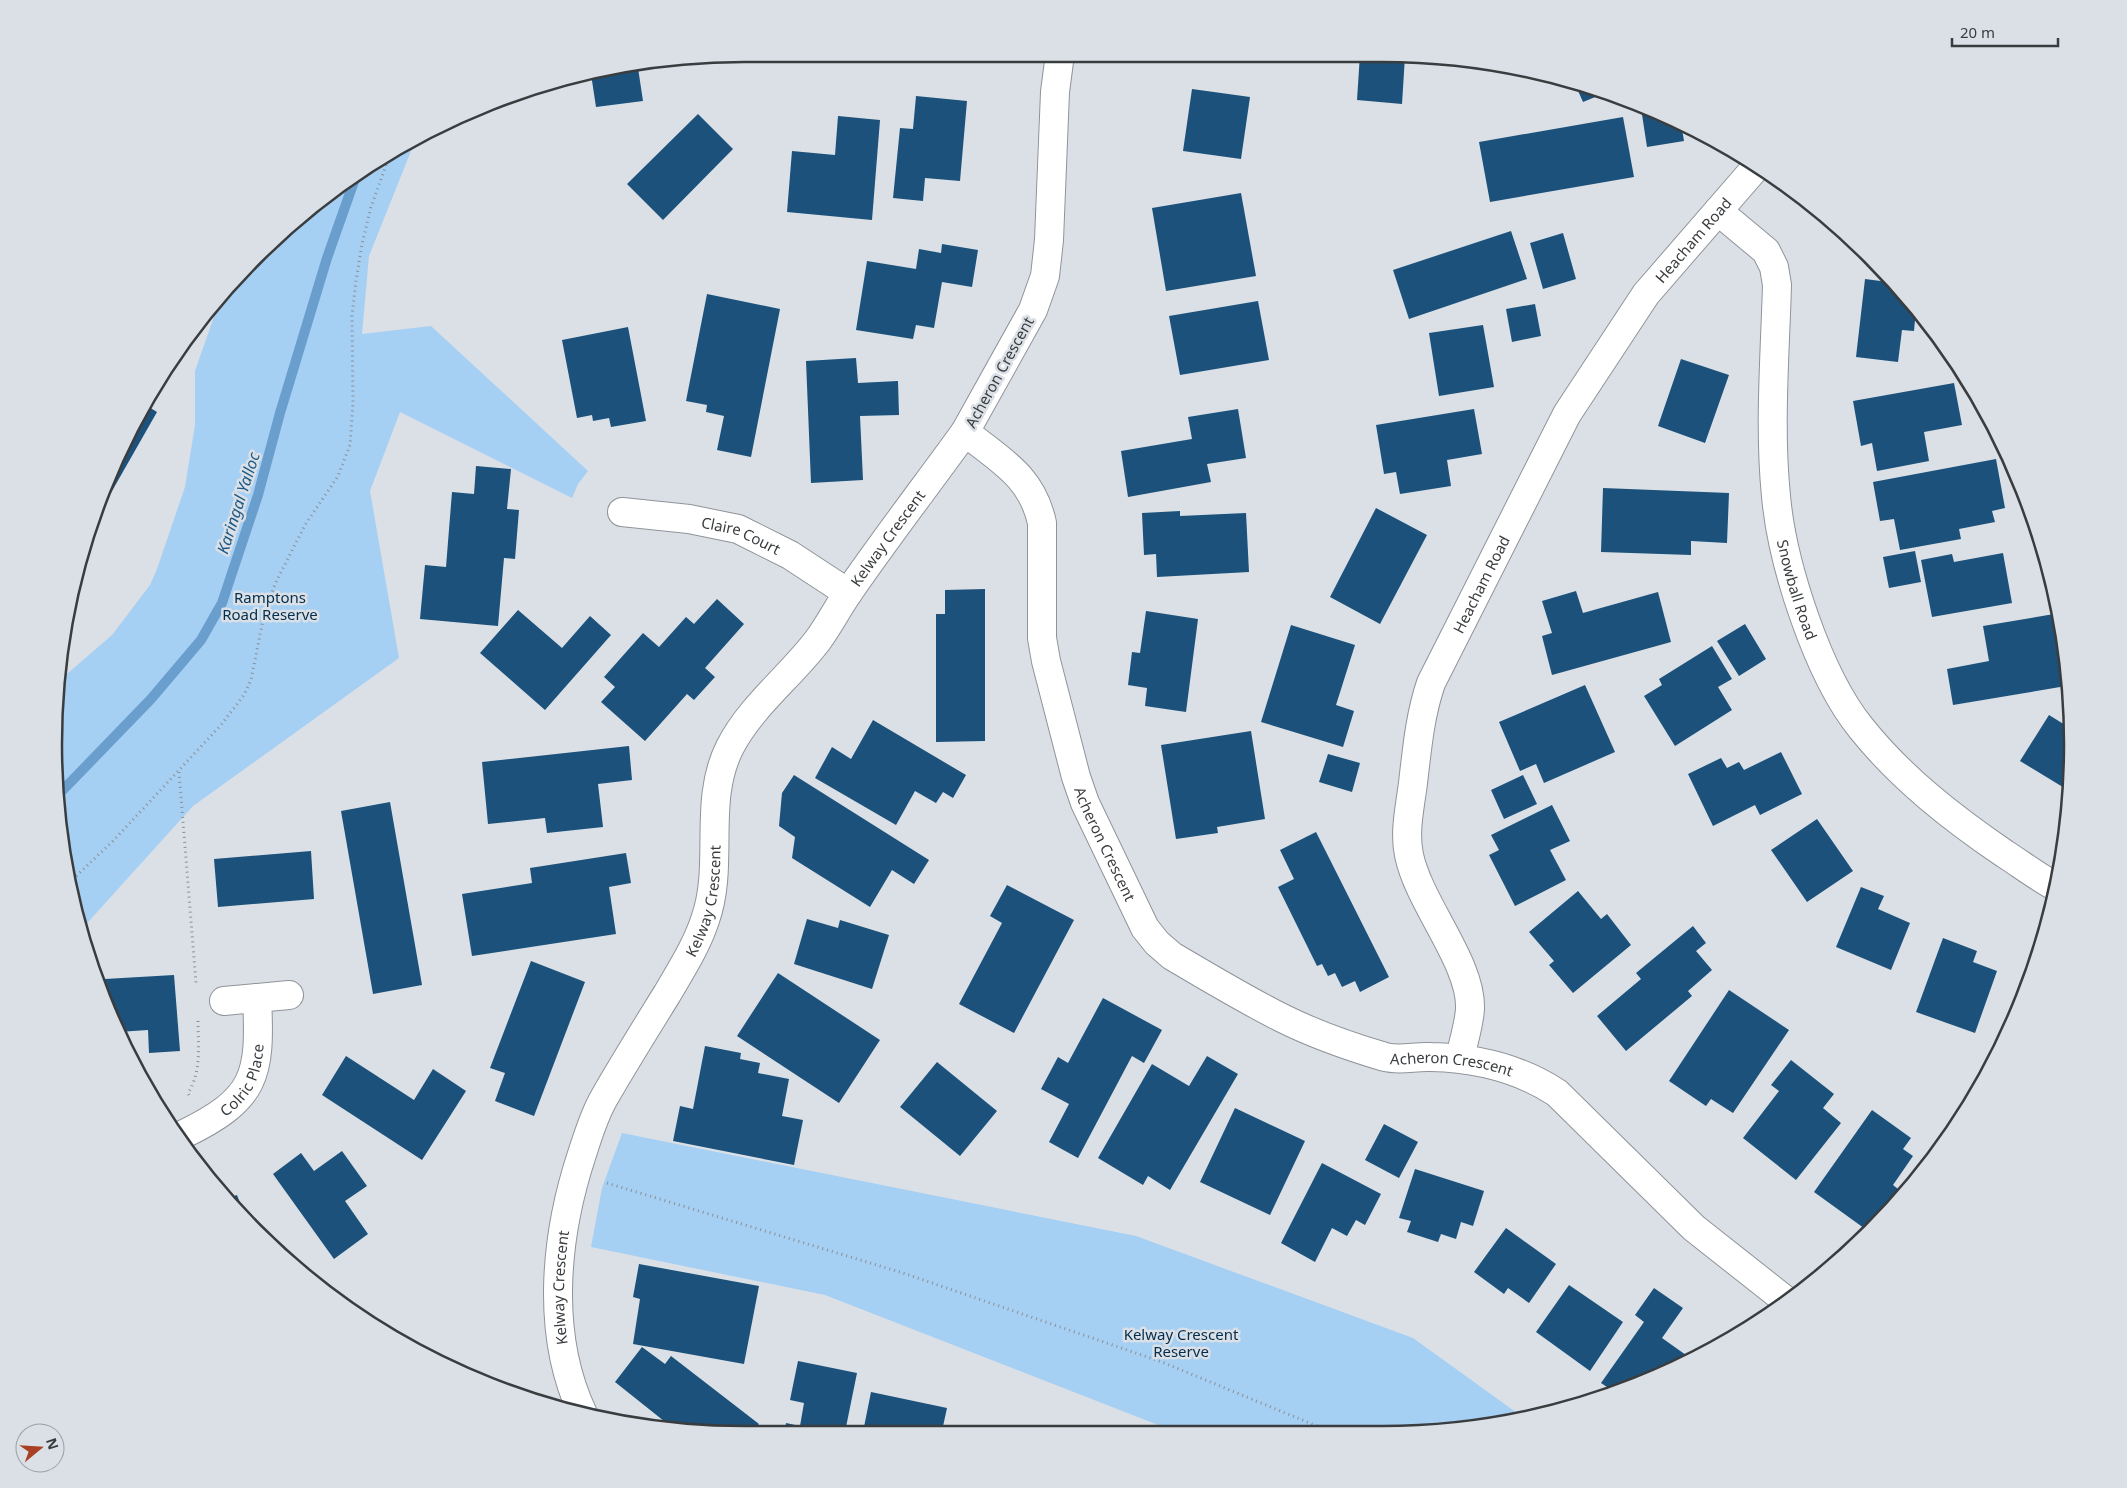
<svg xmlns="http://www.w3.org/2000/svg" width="2127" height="1488" viewBox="0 0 2127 1488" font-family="'Noto Sans',sans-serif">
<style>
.green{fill:#a6cff4}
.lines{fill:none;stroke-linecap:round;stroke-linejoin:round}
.stream{stroke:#699ecd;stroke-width:10}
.building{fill:#1b517a}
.minor-casing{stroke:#8f949a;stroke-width:30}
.path{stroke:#8b9094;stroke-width:3;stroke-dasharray:1 4;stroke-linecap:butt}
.minor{stroke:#fff;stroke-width:28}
.labels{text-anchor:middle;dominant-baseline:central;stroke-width:5;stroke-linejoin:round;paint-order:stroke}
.street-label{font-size:15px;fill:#3a3d3f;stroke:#dae0e6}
.park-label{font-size:15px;fill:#042e4d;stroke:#dae0e6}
.water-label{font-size:16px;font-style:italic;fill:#1e5986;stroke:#dae0e6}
.rim{fill:none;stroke:#3a3d3f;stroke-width:2.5}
</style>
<rect width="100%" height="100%" fill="#dae0e6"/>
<path class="green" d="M426 135 411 151 369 256 362 334 431 326 588 471 578 484 572 498 400 412 370 491 399 658 193 806 80 931 60 834V680L112 635 150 585 157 569 185 487 195 425V371L223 291 361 170Z
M622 1133 1136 1236 1413 1338 1524 1418 1473 1428 1171 1430 825 1295 591 1247 602 1188Z"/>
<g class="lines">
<path class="stream" d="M60 793 151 699 201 640 222 603 258 495 280 413 327 258 357 173"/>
</g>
<path class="building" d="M1215 54H1257L1256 63Z
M1360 54 1405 56 1402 104 1357 100Z
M638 68 643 101 596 107 591 74Z
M1575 84 1579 86 1605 93 1583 102Z
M1192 89 1250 97 1241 159 1183 151Z
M916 96 967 101 960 181 925 178 923 201 893 198 900 128 913 129Z
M1649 107 1681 123 1684 141 1647 147 1641 108Z
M698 114 733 149 663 220 627 184Z
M838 116 880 120 872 220 787 212 792 151 835 155Z
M1623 117 1634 177 1490 202 1479 142Z
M1241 193 1256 276 1166 291 1152 208Z
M1511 231 1527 279 1409 319 1393 270Z
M1563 233 1576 279 1543 289 1530 243Z
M942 244 978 250 972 287 942 282 934 328 916 325 913 339 856 330 867 261 916 269 919 249 941 253Z
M1865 279 1896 283 1916 309 1914 331 1902 330 1898 362 1856 357Z
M707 294 780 309 751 457 717 450 724 416 706 412 707 405 686 401Z
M1258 301 1269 360 1180 375 1169 316Z
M1535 304 1541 336 1512 342 1506 309Z
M1483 325 1494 387 1439 396 1429 333Z
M628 327 646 421 611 427 609 418 593 421 592 415 577 418 562 340Z
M856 358 858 383 898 381 899 415 860 416 863 480 811 483 806 361Z
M1681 359 1729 375 1705 443 1658 426Z
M1954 383 1962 425 1924 432 1929 461 1877 471 1872 443 1861 446 1853 401Z
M144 404 157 412 108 498 102 495 106 480Z
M1238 409 1246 458 1207 464 1211 482 1128 497 1121 451 1192 439 1188 417Z
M1474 409 1482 454 1447 460 1451 486 1400 494 1396 472 1384 474 1376 425Z
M1996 459 2005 508 1992 511 1995 522 1959 529 1961 539 1900 550 1894 519 1880 521 1873 482Z
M476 466 511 469 507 509 519 510 515 559 504 558 498 626 420 619 425 565 446 567 452 492 474 494Z
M1603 488 1729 493 1727 543 1691 541V555L1601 552Z
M1376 508 1427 535 1380 624 1330 597Z
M1180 511V516L1246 513 1249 572 1157 577 1156 554 1144 555 1142 513Z
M1915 551 1921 582 1889 588 1883 557Z
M2003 553 2012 603 1932 617 1921 560 1952 554 1954 562Z
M985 589V741L936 742V614H945V590Z
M1576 591 1583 613 1658 592 1671 642 1552 675 1542 636 1552 633 1542 601Z
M717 599 744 624 705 668 715 677 694 700 687 694 645 741 601 702 615 687 604 677 643 633 659 647 686 617 694 624Z
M518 610 562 648 590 616 611 635 545 710 480 653Z
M1146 611 1198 619 1186 712 1145 706 1147 688 1128 685 1132 652 1140 653Z
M2054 614 2066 686 1953 705 1947 669 1989 661 1983 626Z
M1745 624 1766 659 1739 676 1717 641Z
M1291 625 1355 645 1336 705 1354 711 1343 747 1261 722Z
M1712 646 1732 679 1718 687 1732 710 1675 746 1644 696 1662 685 1659 679Z
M1585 685 1615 752 1544 783 1536 764 1520 771 1499 722Z
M2049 715 2070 728 2071 792 2020 761Z
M873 720 966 775 953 798 943 792 936 803 915 791 896 825 815 778 832 747 851 759Z
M1251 731 1265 819 1217 827 1218 833 1176 839 1161 745Z
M629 746 632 780 598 784 603 827 547 833 545 818 488 824 482 762Z
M1781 752 1802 794 1760 815 1755 805 1713 826 1688 774 1721 758 1727 768 1739 762 1744 770Z
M1328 754 1360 763 1352 792 1319 782Z
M794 775 929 860 914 884 892 870 870 907 792 858 795 837 779 826 782 793Z
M1523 775 1537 804 1504 819 1491 790Z
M390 802 422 985 373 994 341 811Z
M1552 805 1570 841 1550 850 1566 880 1515 906 1489 855 1499 850 1491 835Z
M1817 819 1853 871 1807 902 1771 850Z
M1316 832 1389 977 1360 992 1355 981 1342 987 1335 973 1328 976 1322 964 1317 966 1278 887 1294 879 1280 850Z
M311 851 314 899 218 907 214 859Z
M626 853 631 883 609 887 616 934 472 956 462 894 532 883 530 868Z
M1007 885 1074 920 1014 1033 959 1004 1002 923 990 916Z
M1861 887 1884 896 1878 909 1910 923 1891 970 1836 947Z
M1578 891 1601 919 1607 914 1631 945 1573 993 1549 965 1554 961 1529 932Z
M807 919 838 928 840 920 889 935 872 989 794 964Z
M1693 926 1706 943 1696 951 1712 970 1688 991 1692 996 1626 1051 1597 1016 1641 979 1636 973Z
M1943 938 1977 951 1973 962 1997 971 1975 1033 1916 1012Z
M531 961 585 982 534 1116 495 1101 505 1073 490 1068Z
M778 973 880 1040 839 1103 737 1036Z
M174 975 180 1051 149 1053 148 1030 118 1032 106 1000 105 979Z
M1729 990 1789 1030 1733 1113 1711 1099 1706 1106 1669 1081Z
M1103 998 1162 1030 1144 1063 1132 1056 1078 1158 1049 1142 1069 1104 1041 1089 1058 1057 1068 1063Z
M705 1046 741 1053 740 1059 760 1063 758 1073 789 1079 782 1116 803 1120 794 1165 673 1141 680 1106 693 1109Z
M346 1056 414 1100 433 1069 466 1091 422 1160 322 1095Z
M1207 1056 1238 1074 1170 1190 1148 1176 1143 1185 1098 1158 1152 1064 1189 1086Z
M1791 1060 1834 1094 1823 1108 1841 1123 1796 1180 1743 1138 1779 1091 1771 1085Z
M937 1062 997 1111 960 1156 900 1107Z
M1235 1108 1305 1141 1270 1215 1200 1182Z
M1872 1110 1911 1138 1903 1149 1913 1156 1893 1185 1898 1189 1868 1231 1814 1192Z
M1384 1124 1418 1142 1399 1178 1365 1160Z
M342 1151 367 1186 345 1201 368 1234 334 1259 273 1174 301 1153 314 1171Z
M1322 1163 1381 1194 1365 1225 1356 1220 1347 1236 1332 1228 1315 1262 1281 1243Z
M1415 1169 1484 1191 1473 1226 1461 1222 1456 1239 1441 1234 1438 1242 1407 1232 1411 1221 1399 1218Z
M237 1195 246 1219 225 1199Z
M1506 1228 1556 1264 1529 1303 1508 1288 1504 1294 1474 1272Z
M639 1264 759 1286 744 1364 633 1344 640 1299 633 1297Z
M1569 1285 1623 1322 1590 1371 1536 1332Z
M1654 1288 1683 1308 1662 1338 1693 1360 1613 1391 1601 1383 1644 1322 1635 1315Z
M642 1347 665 1364 671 1356 759 1424 752 1432 699 1433 674 1429 615 1382Z
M798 1361 857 1373 845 1432H785L786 1423 800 1426 804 1403 790 1400Z
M871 1392 947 1408 942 1431 863 1432Z
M960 1426 979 1430V1431H959Z"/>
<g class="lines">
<g class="minor-casing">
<g id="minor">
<path id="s1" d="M1060 54 1055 92 1049 240 1045 276 1033 310 965 432C1000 460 1032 476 1042 523V638L1046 661 1076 777 1085 803 1145 928 1157 943 1172 956C1208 977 1244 999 1282 1018 1314 1034 1351 1047 1385 1057 1401 1061 1415 1056 1431 1057 1476 1058 1519 1068 1557 1093L1694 1228 1784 1299"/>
<path id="s2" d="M1718 211 1766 251 1774 267 1777 285C1775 355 1769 427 1776 496 1782 564 1818 675 1861 728 1901 778 1952 818 2005 854 2022 865 2038 877 2056 887"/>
<path id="s3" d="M622 512 689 519 738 529 790 555 848 593"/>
<path d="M224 1001 289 995"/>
<path id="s4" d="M1460 1058C1463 1043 1469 1025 1470 1009 1472 963 1419 904 1409 855 1404 832 1410 807 1413 783 1417 749 1420 715 1431 683L1567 414 1646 294 1757 166"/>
<path id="s5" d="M182 1135C256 1099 261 1077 257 998"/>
<path id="s6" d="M583 1414C545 1334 555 1236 582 1154 588 1136 594 1115 604 1098 624 1063 646 1028 667 994 681 970 696 947 705 920 725 864 702 802 730 747 751 706 791 676 818 640 829 625 837 609 848 593 885 539 926 486 965 432"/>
</g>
</g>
<path class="path" d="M179 772 196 983
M69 883 114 840 221 725 244 695 251 680 263 620 275 584 305 525 338 476 350 445 353 403 352 316 356 281 362 244 371 207 390 154
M189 1095 188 1093C202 1071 198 1045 198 1019
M607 1183 903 1273 1162 1362 1324 1429"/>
<use href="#minor" class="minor"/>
</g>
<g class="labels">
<g class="street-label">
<text stroke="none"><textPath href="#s4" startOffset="908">Heacham Road</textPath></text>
<text transform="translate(999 372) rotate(-61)">Acheron Crescent</text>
<text stroke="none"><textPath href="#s3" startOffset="122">Claire Court</textPath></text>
<text stroke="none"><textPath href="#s6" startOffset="970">Kelway Crescent</textPath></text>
<text stroke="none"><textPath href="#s4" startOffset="502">Heacham Road</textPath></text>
<text stroke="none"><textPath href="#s2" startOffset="406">Snowball Road</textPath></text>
<text stroke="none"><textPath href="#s1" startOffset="852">Acheron Crescent</textPath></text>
<text stroke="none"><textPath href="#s6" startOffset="550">Kelway Crescent</textPath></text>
<text stroke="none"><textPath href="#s1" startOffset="1288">Acheron Crescent</textPath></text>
<text stroke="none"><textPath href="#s5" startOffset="86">Colric Place</textPath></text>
<text stroke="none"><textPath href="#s6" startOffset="130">Kelway Crescent</textPath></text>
</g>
<g class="park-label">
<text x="270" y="597">Ramptons<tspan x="270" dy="17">Road Reserve</tspan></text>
<text x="1181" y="1334">Kelway Crescent<tspan x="1181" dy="17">Reserve</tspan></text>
</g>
<g class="water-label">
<text transform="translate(238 503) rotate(-72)">Karingal Yalloc</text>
</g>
</g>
<path d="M0 0H2127V1488H0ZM744 62H1382A682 682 0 0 1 2064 744V744A682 682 0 0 1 1382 1426H744A682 682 0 0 1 62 744V744A682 682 0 0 1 744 62Z" fill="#dae0e6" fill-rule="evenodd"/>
<path class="rim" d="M744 62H1382A682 682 0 0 1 2064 744V744A682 682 0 0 1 1382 1426H744A682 682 0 0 1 62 744V744A682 682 0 0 1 744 62Z"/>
<g transform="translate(40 1448) rotate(72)"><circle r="24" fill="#dae0e6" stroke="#9a9fa3"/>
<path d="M0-4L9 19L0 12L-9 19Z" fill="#a94024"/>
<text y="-8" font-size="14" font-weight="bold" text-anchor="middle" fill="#3a3d3f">N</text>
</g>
<path d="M1952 38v8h106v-8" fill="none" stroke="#3a3d3f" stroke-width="2.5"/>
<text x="1960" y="38" font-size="15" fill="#3a3d3f" stroke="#dae0e6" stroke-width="4" paint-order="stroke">20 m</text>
</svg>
